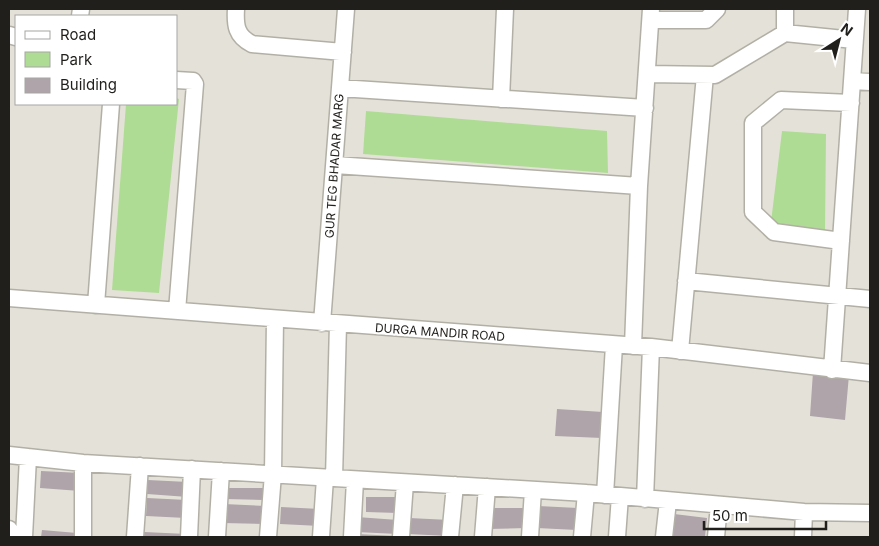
<svg xmlns="http://www.w3.org/2000/svg" width="879" height="546" viewBox="0 0 879 546" font-family="Inter,sans-serif">
<style>
.green{fill:#afdc94}
.building{fill:#aea4aa}
.lines{fill:none;stroke-linecap:round;stroke-linejoin:round}
.minor-casing{stroke:#b2b0a6;stroke-width:19}
.minor{stroke:#fff;stroke-width:16}
.labels{text-anchor:middle;dominant-baseline:central;stroke-width:4;stroke-linejoin:round;paint-order:stroke}
.street-label{font-size:12px;fill:#201f1b;stroke:#fff}
</style>
<rect width="100%" height="100%" fill="#e4e2d8"/>
<path class="green" d="M176 98 179 99 159 293 112 290 126 104H176Z
M366 111 607 131 608 173 363 154Z
M782 131 826 134 825 231 771 222Z"/>
<path class="building" d="M813 372 849 375 845 420 810 416Z
M557 409 603 412 602 438 555 436Z
M41 471 81 473 80 491 40 488Z
M148 480 188 482V497L147 494Z
M225 488H265V500L225 499Z
M366 497H398V513L366 512Z
M147 498 187 500 186 518 146 516Z
M224 504 267 506 266 524 223 523Z
M538 506 578 508 577 530 537 528Z
M281 507 320 509V526L280 524Z
M488 508H527V528L488 529Z
M674 514 707 518 705 537 673 536Z
M357 517 398 520V534L356 532Z
M409 518 450 520 449 536 408 534Z
M42 530 77 533V537H41Z
M144 532 187 534V537H144Z
M356 534 397 536V537H355Z"/>
<g class="lines">
<g class="minor-casing">
<path id="minor" d="M236 9C235 25 236 36 252 44L343 52
M80 16 81 9
M651 20H706L717 9
M785 33 854 40
M9 35 16 37
M648 74 715 75 785 33V9
M176 80 193 81 195 84 177 311
M852 81 870 82
M340 88 645 108
M501 99 505 9
M335 165 639 186
M841 241 774 232 753 212V123L781 100 851 103
M686 281 870 299
M9 298 651 347 870 373
M96 305 111 104
M322 323 346 9
M633 346 639 186 651 9
M680 351 705 75
M832 370 857 9
M9 455 83 463 586 493 804 512 870 513
M334 478 338 324
M605 495 614 345
M645 499 651 347
M9 529 13 537
M24 537 28 457
M83 537V463
M135 537 140 466
M189 537 192 469
M217 537 221 471
M268 537 273 474 275 319
M321 537 325 478
M352 537 355 480
M401 537 405 483
M450 537 455 485
M483 537 487 487
M530 537 533 490
M582 537 586 493
M617 537 620 496
M664 537 668 501
M716 537 719 505
M803 537 804 512"/>
</g>
<use href="#minor" class="minor"/>
</g>
<g class="labels">
<g class="street-label">
<text transform="translate(334 166) rotate(-86)">GUR TEG BHADAR MARG</text>
<text transform="translate(440 332) rotate(4)">DURGA MANDIR ROAD</text>
</g>
</g>
<rect width="879" height="546" fill="none" stroke="#201f1b" stroke-width="20"/>
<rect x="15" y="15" width="162" height="90" fill="#ffffff" stroke="#a6a5a4"/>
<rect x="25" y="31" width="25" height="8" fill="#ffffff" stroke="#a6a5a4"/>
<text x="60" y="40" font-size="15" fill="#201f1b">Road</text>
<rect x="25" y="52" width="25" height="15" fill="#afdc94" stroke="#a6a5a4"/>
<text x="60" y="65" font-size="15" fill="#201f1b">Park</text>
<rect x="25" y="78" width="25" height="15" fill="#aea4aa" stroke="#a6a5a4"/>
<text x="60" y="90" font-size="15" fill="#201f1b">Building</text>
<g transform="translate(839 40) rotate(36)" stroke="#ffffff" stroke-width="4" paint-order="stroke">
<path d="M0-4L9 19L0 12L-9 19Z" fill="#201f1b"/>
<text y="-8" font-size="14" font-weight="bold" text-anchor="middle" fill="#201f1b">N</text>
</g>
<path d="M704 521v8h122v-8" fill="none" stroke="#201f1b" stroke-width="2.5"/>
<text x="712" y="521" font-size="15" fill="#201f1b" stroke="#ffffff" stroke-width="4" paint-order="stroke">50 m</text>
</svg>
